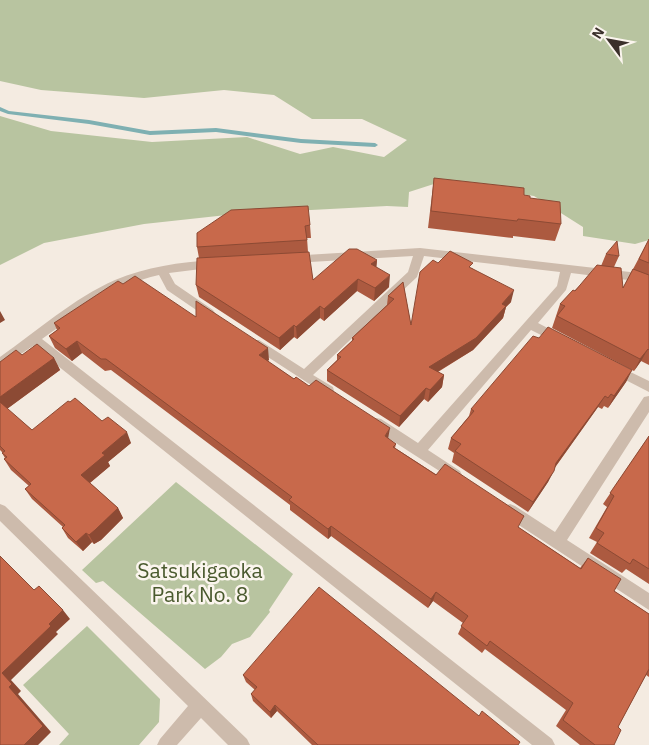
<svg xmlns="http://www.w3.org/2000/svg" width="649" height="745" viewBox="0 0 649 745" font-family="'IBM Plex Sans',sans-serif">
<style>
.green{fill:#b8c4a0}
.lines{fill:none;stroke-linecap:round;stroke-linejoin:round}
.stream{fill:#7fb0b2;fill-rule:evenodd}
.street{fill:#cdbbac;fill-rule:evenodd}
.wall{fill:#ac5a40}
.shaded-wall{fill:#8c4a34}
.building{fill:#c8694b;stroke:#8c4a34}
.labels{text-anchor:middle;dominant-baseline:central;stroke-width:5;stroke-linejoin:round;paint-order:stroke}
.near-park-label{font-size:21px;fill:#4a5a2e;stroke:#fbf5ee}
</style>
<rect width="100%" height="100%" fill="#f4ebe1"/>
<path class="green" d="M0 0H649V240L635 244 583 236V227L534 196 440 182 409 192 408 207 387 206 236 214 144 224 44 243 0 265V116L51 131 152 142 247 137 300 154 333 147 384 157 407 140 362 119H312L274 95 224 90 144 98 41 90 0 81Z
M176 482 293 574 269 610 270 612 250 637 232 644 221 657 205 669 103 581 96 583 82 570Z
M87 626 160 699 159 722 139 745H59L69 734 23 685Z"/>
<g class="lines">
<path class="stream" d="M0 107 9 111 89 120 150 131 216 128 301 139 375 143 378 145 375 147 301 143 216 132 150 135 89 124 8 114 0 111Z"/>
<path class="street" d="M420 248 630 272 649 280V289L628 280 571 273 566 290 538 323 563 336 565 339 563 342H555L531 330 428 450 460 471 462 475 460 479 455 481 371 427 369 423 371 419 376 418 381 419 418 443 557 286 560 272 424 256 417 277 313 375 333 387 334 391 333 395 328 396 251 346 249 343 251 340H259L304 369 408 272 413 256 293 263 288 259 289 256Z
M213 260 218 264 217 267 169 273 175 284 213 310 215 313 213 316H205L167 290 159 275C114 285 79 313 42 339L552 739 555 745H532L33 346 0 368V357C37 331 74 298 115 280 146 267 180 262 213 260Z
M614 364 649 381V392L610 372 608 369 610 366Z
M649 396V412L567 540 649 593V610L505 516 503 511 505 506 510 504 515 506 555 532 644 397Z
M0 504 5 506 247 739 250 745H228L201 718 177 745H157L160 739 188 706 0 521Z"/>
</g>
<path class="wall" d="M434 178 524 195 530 198 561 224 555 241 513 236V238L428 228Z
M310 225 311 238H307L308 252 313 280 377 260 376 267 389 287 374 301 357 291 324 321 320 318 297 339 294 337 280 350 199 297 196 285 199 258 197 247V233Z
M649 239V365L641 361 634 371 632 370 626 382 608 408 604 406 602 409 598 407 554 469 548 482 528 512 452 462 454 453 448 449 451 438 469 416 471 409 632 370 552 328 560 304 601 266 606 254 619 256 614 267 623 288Z
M438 263 472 268 511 302 506 307 503 318 473 350 438 372 444 375 442 387 428 402 424 399 399 427 327 381V370L337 360V355L352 341V338L387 305 388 296 403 282 411 325Z
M123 284 196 317 269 360 267 361 294 379 396 444 395 448 518 527 580 568 588 558 614 591 649 614V677L646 675 618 727 614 745H580L556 726 566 710 485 649 482 653 458 634 463 623 433 601 428 608 331 536 328 539 290 510V505L111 370 105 371 82 353 72 361 55 348 49 336 57 330 54 323Z
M22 355 54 358 60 370 7 409 32 430 102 421 131 443 108 462 110 466 90 483 118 508 123 518 101 540 94 544 92 542 83 551 68 538 62 528 63 527 32 499 25 489 29 486 11 470 4 459 5 458 2 453H3L0 450V362Z
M649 436V584L626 569 622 573 590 553 597 542 589 538 607 507 603 504Z
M243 675 479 716 518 745H312L277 711 271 718 253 701 251 694 255 690 246 682Z"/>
<path class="shaded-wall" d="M377 260 376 272 371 264Z
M390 275 389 287 374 301 375 288Z
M358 279 357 291 324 321V309Z
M514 290 511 302 506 307 503 318 473 350 427 378 429 367 502 304Z
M320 306V318L297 339 296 327Z
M0 311 5 320 0 323Z
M294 325V337L280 350 279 338Z
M77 341 82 353 72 361 66 349Z
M268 348 269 360 260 367 259 355Z
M648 349 641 361 634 371 640 359Z
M54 358 60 370 4 411 0 404V397Z
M632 370 626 382 608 408 614 396Z
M444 375 442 387 428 402 430 390Z
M426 388 424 399 399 427 400 416Z
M605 396 598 407 550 474 556 463Z
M390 428 388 439 385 436Z
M127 432 131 443 108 462 110 466 86 486 81 475 102 453Z
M554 471 548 482 528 512 533 502Z
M118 508 123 518 101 540 94 544 89 535Z
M331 526V536L328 539V529Z
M86 533 92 542 83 551 76 542Z
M436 592 433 601 428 608 431 599Z
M63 610 70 619 56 632 58 634 11 680 21 691 18 694 51 732 38 745H24L9 687 2 673 49 624Z
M275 705 277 711 271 718 270 712Z"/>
<path class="building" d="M434 178 524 188V195L530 196V198L560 202 561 224 518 219 517 221 431 211Z
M308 206 310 225 305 226 307 240 197 247V233L231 210Z
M649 239V263L639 259Z
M617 241 619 256 606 254Z
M349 249H357L377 260 371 264 390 275 375 288 358 279 324 309 320 306 296 327 294 325 279 338 196 285 197 258 309 252 313 280Z
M450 251 473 263 469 267 514 290 502 304 506 306 476 338 429 367 444 375 430 390 426 388 400 416 327 370 341 357 337 355 354 339 352 338 394 299 388 296 403 282 411 325 420 272 433 260 438 263Z
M597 265 621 268 623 288 633 269 649 275V350L648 349 640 359 557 316 565 306 560 304 573 290 575 291Z
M135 276 196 317V301L268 348 259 355 294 379 296 377 309 386 316 380 390 428 385 436 396 444 393 447 436 475 445 464 524 516 518 527 581 569 588 558 621 579 614 591 649 614V669L618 727 621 730 614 745H595L563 720 573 703 490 641 487 646 461 626 468 616 436 592 431 599 331 526 328 529 289 500 292 497 106 359H101L77 341 66 349 49 336 60 328 54 323 118 281 123 284Z
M548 327 632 370 614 396 611 394 608 398 605 396 556 463 554 471 533 502 455 451 461 444 451 438 474 411 471 409 533 336 539 338Z
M37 344 54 358 0 397V362L16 350 22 355Z
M75 398 102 421 108 417 127 432 102 453 105 455 81 475 118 508 95 530 89 535 86 533 76 542 62 528 65 525 25 489 31 484 4 459 7 457 2 453 5 451 0 446V402L32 430 68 401 70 402Z
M649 436V569L633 559 630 564 597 543 604 533 596 528 614 496 610 493Z
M0 556 34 590 39 586 63 610 49 624 51 626 2 673 12 684 9 687 43 726 24 745H0Z
M319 587 479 716 482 711 520 742 518 745H318L275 705 270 712 251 694 257 687 243 675Z"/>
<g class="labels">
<g class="near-park-label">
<text x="200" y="570">Satsukigaoka<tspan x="200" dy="24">Park No. 8</tspan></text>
</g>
</g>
<g transform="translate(609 40) rotate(302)" stroke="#fbf5ee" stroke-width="4" paint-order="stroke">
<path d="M0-4L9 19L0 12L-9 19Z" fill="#3b302b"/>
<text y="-8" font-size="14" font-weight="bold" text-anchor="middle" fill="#3b302b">N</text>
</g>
</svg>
